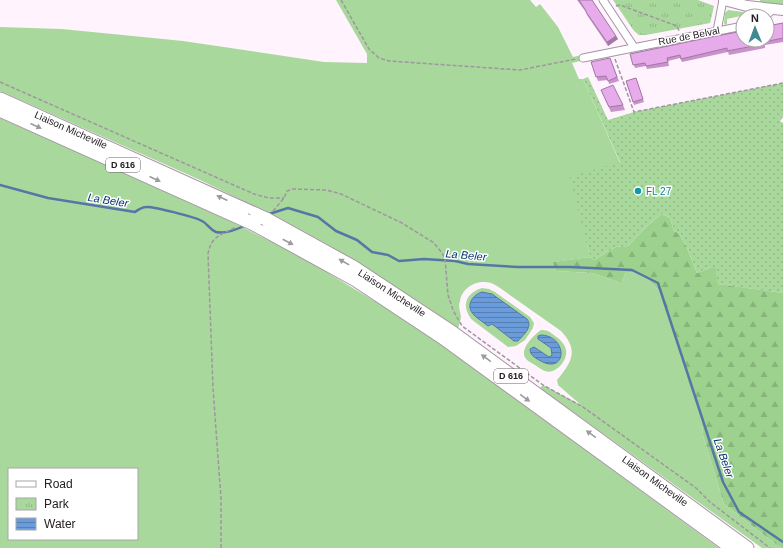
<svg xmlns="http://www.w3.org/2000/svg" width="783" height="548" viewBox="0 0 783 548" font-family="Arial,sans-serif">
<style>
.grass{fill:#a8d89c;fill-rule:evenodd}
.forest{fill:url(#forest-firs)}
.park{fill:url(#park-tufts)}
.garden{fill:url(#garden-dots)}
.water{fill:url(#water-rules);stroke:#5677a5}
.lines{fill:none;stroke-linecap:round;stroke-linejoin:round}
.stream{stroke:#5677a5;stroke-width:2.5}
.street-casing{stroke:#a595a3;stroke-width:9}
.secondary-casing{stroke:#a595a3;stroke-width:12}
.highway-casing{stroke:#a595a3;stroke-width:15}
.path{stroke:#9f969e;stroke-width:1.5;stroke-dasharray:4 2;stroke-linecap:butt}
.street{stroke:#fff;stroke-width:7}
.secondary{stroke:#fff;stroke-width:10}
.highway{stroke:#fff;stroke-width:13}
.highway-bridge-casing{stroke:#a595a3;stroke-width:15;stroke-linecap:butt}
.highway-bridge{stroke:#fff;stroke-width:13}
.wall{fill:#c793ca}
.shaded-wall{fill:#a278a4}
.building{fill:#e7abeb;stroke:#a278a4}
.oneway{fill:#9d9b9d}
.culture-dot{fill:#0f9aa8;stroke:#fff;stroke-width:1.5}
.labels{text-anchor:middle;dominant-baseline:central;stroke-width:3;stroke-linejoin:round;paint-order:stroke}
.shield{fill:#fff;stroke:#676366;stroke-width:1}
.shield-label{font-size:9px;font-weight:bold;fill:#262025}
.street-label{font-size:10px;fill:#262025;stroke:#fff}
.culture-label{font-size:10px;fill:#0d838f;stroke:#fff;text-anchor:start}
.water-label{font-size:11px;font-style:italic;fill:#023770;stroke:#fff}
</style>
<defs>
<pattern id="forest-firs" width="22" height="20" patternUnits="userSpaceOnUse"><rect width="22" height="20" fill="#9cd28d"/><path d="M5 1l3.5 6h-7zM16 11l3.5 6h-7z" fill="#86b47a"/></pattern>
<pattern id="park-tufts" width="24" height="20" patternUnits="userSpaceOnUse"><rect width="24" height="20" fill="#a8d89c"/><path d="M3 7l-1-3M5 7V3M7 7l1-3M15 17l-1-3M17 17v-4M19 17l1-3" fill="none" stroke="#90b986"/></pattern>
<pattern id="garden-dots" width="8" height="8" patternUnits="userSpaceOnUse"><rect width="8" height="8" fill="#a8d89c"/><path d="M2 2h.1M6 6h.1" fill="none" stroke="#90b986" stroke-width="1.8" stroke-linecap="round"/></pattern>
<pattern id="water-rules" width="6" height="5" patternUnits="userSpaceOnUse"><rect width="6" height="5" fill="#6a9cdc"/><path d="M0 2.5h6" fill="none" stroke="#577fb2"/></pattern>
</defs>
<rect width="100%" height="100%" fill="#fff4fe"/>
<path class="grass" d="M336 0H530L536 7 540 4 558 27 573 57 582 55 584 60 572 63 579 79H583L620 163 587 244 590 257 554 262 556 271 592 273 621 283 626 272C642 271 654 285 663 296L701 413 703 435 724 504 781 548H762L540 388 543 385 581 405 558 385 557 380C572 362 579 350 561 331L500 288C497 286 494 284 491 283 478 279 462 287 460 301 458 307 460 311 461 316 461 320 459 325 458 329L330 246 279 218 198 179 0 91V27L62 29 183 41 324 62 367 63V54Z
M760 0H783V5L760 3Z
M728 10 751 13 755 16H751L750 14 727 19V24L725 25 724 23 725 13Z
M0 118 204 208 270 241 318 267 381 305 437 342 719 548H0ZM9 469H137V539H9Z
M482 288 489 289 495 292 530 317 534 323 533 328 525 340 516 346 508 347 471 319C461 305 466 293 482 288Z
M541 330C548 330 550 332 555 336 560 339 565 344 566 350 568 360 556 375 545 371 542 370 538 367 535 365 532 363 529 362 527 360 517 351 534 335 541 330Z"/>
<path class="forest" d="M662 214 670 218 674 231 679 233 687 248 697 273 712 267 716 268 718 284 783 293V548H781L724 504 703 435 701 413 663 296C654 285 642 271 626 272L621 283 592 273 556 271 553 262 590 257 594 260 616 247 628 246 647 226Z"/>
<path class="park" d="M613 0H698L714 6 710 23 646 35H639L634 31Z"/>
<path class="garden" d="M588 77 608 120 634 112 783 83V117L780 121 783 123V293L717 284 716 269 712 267 697 273 687 248 679 233 674 231 670 218 662 214 647 226 628 246 616 247 594 260 590 257 570 177 620 162 583 79Z"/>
<path class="water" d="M482 292 492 294 527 319C533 327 524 334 518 341H514L492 324 488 326C483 322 478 319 474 315 465 306 472 295 482 292Z
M541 335C569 336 567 377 539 360 534 357 530 355 530 349L534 347 549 357 552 355 551 348 538 339V336Z"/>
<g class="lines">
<path class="stream" d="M0 185 48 198 135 212C138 210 142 207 146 207 152 206 195 217 202 221 208 224 209 229 216 232 225 234 238 229 246 225
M269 214 288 208 318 217 336 231 357 240 372 252 388 255 399 261 424 259 455 261 468 264 518 267H570L632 270 658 283 723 482 739 512 783 542"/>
<g class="street-casing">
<path id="street" d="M603 0 634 47
M765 16 773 10
M717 31 723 0
M583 58 743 26"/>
</g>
<g class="secondary-casing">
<path id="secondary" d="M724 0 747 6 783 10"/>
</g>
<g class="highway-casing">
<path id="highway" d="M0 99 257 215
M0 110 245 220
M266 219 353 267 453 333 747 548
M254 224 356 280 442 337 732 548"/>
</g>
<path class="path" d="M341 0 369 49 379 58 389 61 520 70 576 59
M616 6 620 5 677 26 679 31
M615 59 634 112 783 83
M0 82 254 194 269 198H284
M273 211 284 198 287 191 293 189 326 190 341 194 402 223 434 243 442 253 445 259 448 295 453 310 462 326 543 385 583 407 696 488 710 502 770 548
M221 548V499L213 388 208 254C211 236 221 235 236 227"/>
<use href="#street" class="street"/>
<use href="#secondary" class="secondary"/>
<use href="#highway" class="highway"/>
<g class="highway-bridge-casing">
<path id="highway-bridge" d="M257 215 266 219
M245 220 254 224"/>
</g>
<use href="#highway-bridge" class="highway-bridge"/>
</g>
<path class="wall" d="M577 0H592L618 39 608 46 587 15 586 12Z
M783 23V42L765 45V48L729 55 728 52 682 62 680 58 668 61 669 66 647 69 646 66 635 68 630 54Z
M610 58 619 81 609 84 608 80 598 81 591 62Z
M636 78 644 102 634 105 626 81Z
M601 90 623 105 625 110 611 112Z"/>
<path class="shaded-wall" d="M616 36 618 39 608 46 607 42Z"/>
<path class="building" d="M579 0H592L616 36 607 42 586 12V11Z
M783 23V38L764 42V44L727 51V48L681 59 680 55 667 58 668 62 646 66 645 63 633 65 630 54 711 37 743 31V40H767V26Z
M610 58 617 77 608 81 606 76 596 77 591 62Z
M636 78 643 99 633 102 626 81Z
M613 85 623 105 609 107 601 90Z"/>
<defs><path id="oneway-solid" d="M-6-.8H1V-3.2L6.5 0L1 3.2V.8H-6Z"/></defs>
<g class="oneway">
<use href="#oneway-solid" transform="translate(36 126) rotate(24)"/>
<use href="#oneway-solid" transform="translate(155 179) rotate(24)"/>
<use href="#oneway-solid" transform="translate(222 198) rotate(-155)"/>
<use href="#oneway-solid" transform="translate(288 242) rotate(28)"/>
<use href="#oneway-solid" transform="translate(344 262) rotate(-151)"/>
<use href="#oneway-solid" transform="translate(486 358) rotate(-144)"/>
<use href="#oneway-solid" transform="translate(525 398) rotate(36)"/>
<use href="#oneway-solid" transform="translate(591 434) rotate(-144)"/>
</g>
<circle class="culture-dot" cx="638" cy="191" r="4"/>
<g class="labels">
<g class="shield">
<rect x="106" y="158" width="34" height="14" rx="3"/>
<rect x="494" y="369" width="34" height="14" rx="3"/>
</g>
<g class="shield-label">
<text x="123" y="165">D 616</text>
<text x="511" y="376">D 616</text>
</g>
<g class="street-label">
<text transform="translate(689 36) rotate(-11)">Rue de Belval</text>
<text transform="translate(71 130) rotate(24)">Liaison Micheville</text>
<text transform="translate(392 293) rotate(33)">Liaison Micheville</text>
<text transform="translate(655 481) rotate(36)">Liaison Micheville</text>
</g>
<g class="culture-label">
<text x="646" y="191">FL 27</text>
</g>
<g class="water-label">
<text transform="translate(108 200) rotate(9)">La Beler</text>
<text transform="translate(466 255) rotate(5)">La Beler</text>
<text transform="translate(724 458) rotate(71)">La Beler</text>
</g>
</g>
<rect x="8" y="468" width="130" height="72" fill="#ffffff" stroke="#a8a6a8"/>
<rect x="16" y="481" width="20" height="6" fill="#ffffff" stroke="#a8a6a8"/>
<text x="44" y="488" font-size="12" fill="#262025">Road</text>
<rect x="16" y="498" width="20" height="12" fill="url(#park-tufts)" stroke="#a8a6a8"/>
<text x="44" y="508" font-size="12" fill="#262025">Park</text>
<rect x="16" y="518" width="20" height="12" fill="url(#water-rules)" stroke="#a8a6a8"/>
<text x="44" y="528" font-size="12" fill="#262025">Water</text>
<g transform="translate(755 28) rotate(359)"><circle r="19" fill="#ffffff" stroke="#a8a6a8"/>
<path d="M0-3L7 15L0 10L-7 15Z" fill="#428893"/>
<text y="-6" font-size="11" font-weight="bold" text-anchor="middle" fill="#262025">N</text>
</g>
</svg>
